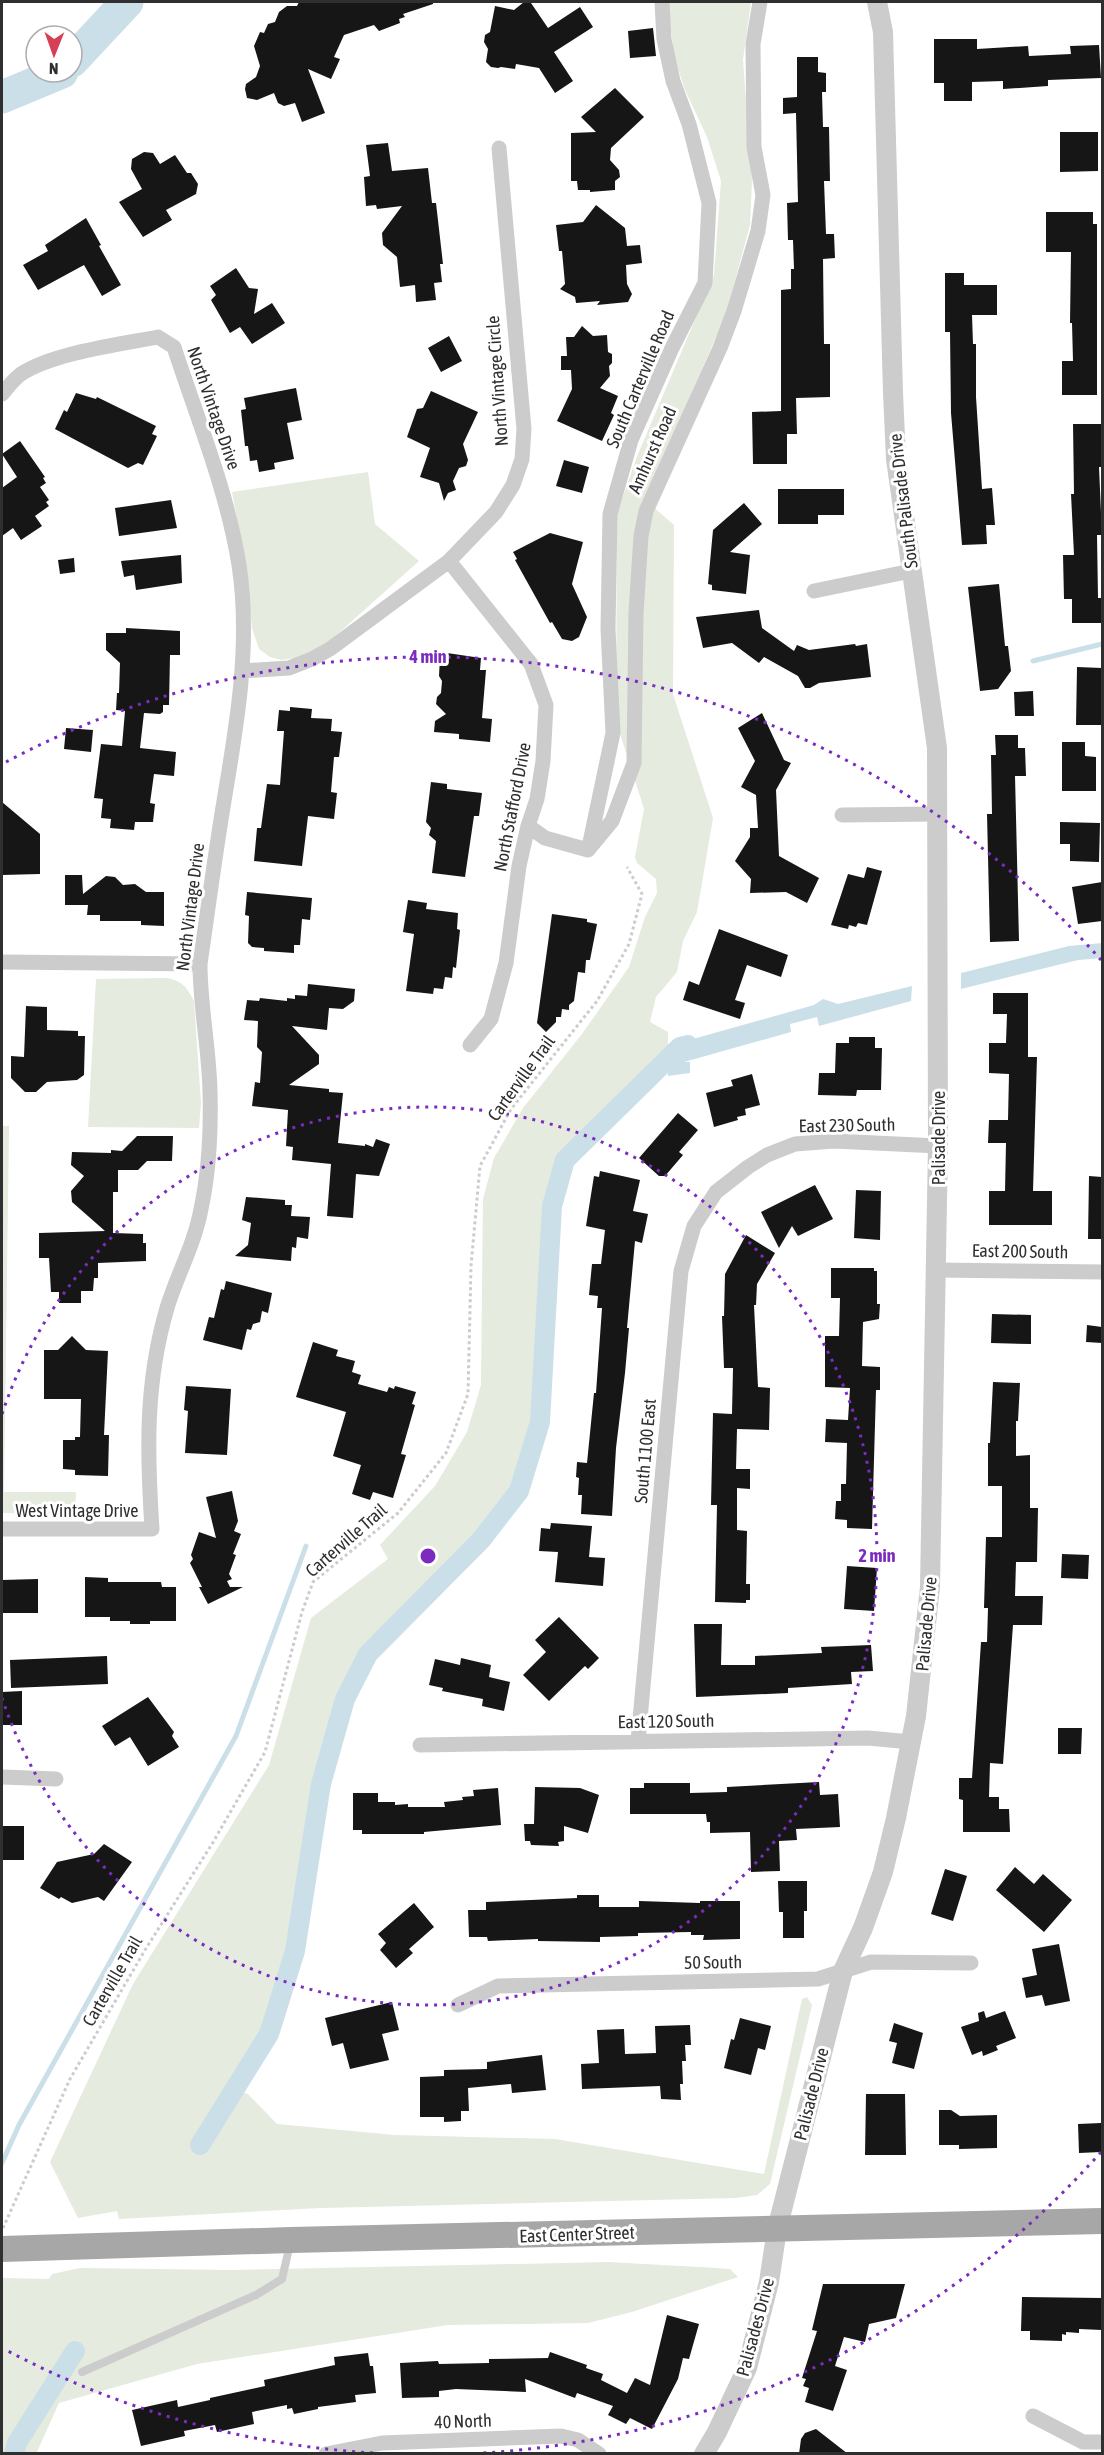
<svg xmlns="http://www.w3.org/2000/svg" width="1104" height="2455" viewBox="0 0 1104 2455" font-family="'Asap Condensed',sans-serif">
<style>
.green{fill:#e5ebde}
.water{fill:#cbdfe9}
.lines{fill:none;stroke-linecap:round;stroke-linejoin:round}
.stream{stroke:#cbdfe9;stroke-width:5}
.canal{stroke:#cbdfe9;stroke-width:20}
.river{stroke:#cbdfe9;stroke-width:33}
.building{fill:#161616}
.path{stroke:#ccc;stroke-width:3;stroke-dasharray:3 3;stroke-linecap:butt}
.service{stroke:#ccc;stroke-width:8}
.minor{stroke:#ccc;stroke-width:15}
.tertiary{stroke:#ccc;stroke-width:20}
.primary{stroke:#a7a7a7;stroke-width:26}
.ring{fill:none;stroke:#7b2cbf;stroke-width:3;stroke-dasharray:3 6}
.labels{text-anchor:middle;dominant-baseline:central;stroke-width:6;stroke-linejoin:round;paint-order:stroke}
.street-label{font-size:18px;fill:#2f2f2f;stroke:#fff}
.centre{fill:#7b2cbf;stroke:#fff;stroke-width:3}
.ring-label{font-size:18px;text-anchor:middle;font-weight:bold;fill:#7b2cbf;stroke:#fff;stroke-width:6;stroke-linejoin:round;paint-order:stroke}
</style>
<rect width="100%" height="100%" fill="#fff"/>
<path class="green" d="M668 2H751L743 60 752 182 750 225 726 314 645 500 674 525 673 694 713 818 697 912 683 941 677 972 656 997 650 1022 668 1032V1050L573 1144 552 1185 535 1420 516 1483 492 1519 362 1653 335 1719 306 1847 291 1950 262 2031 231 2085 249 2095 277 2124 395 2135 555 2139 764 2174 802 1999 807 1997 812 2005 770 2184 757 2195 736 2198 320 2208 119 2219 117 2211 78 2218 50 2162 133 1984 269 1765 311 1618 388 1559 380 1545 435 1486 467 1432 481 1385 483 1199 494 1158 523 1108 582 1034 629 967 645 917 657 893 656 879 637 863 635 857 644 809 616 721 617 513 638 454 714 275 721 181 707 137 685 90 674 56Z
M368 472 375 524 419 561 323 647 295 658 282 660 270 657 259 649 252 628 246 566 232 492Z
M167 978C182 981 187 987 194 1001L201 1103 199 1128 88 1127 96 979Z
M2 1126H9L4 1492H76L75 1514 2 1513Z
M608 2262 717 2268 730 2269 738 2277 632 2312 588 2323 448 2325 197 2364 59 2403 36 2454 2 2453V2278L49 2279 52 2274 80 2268 232 2270Z"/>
<path class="water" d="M1102 943V958L1078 960 961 989V973L1069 946Z
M912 986 911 1001 819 1026 817 1017 790 1024 791 1032 684 1062H690V1073L668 1076V1050L686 1041 814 1005 823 999 838 1004Z"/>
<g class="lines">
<path class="stream" d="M1033 661 1102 644
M2 2163 19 2125 236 1736 306 1546"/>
<path class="canal" d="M200 2145 269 2034 295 1951 321 1784 345 1699 368 1654 481 1540 519 1491 540 1422 552 1206 565 1160 680 1047 688 1045
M14 2454 17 2443 75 2351"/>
<path class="river" d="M72 61 127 2
M2 97 62 72"/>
</g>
<path class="building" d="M299 2H433V4L403 14 405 17 399 19 400 23 379 31 374 25 344 35 334 57 340 59 331 79 308 69 325 113 302 122 295 103 284 106 278 103 274 93 257 100 247 98 245 89 246 84 256 77 260 66 254 46 260 32 264 33 268 24 275 22 279 12 287 6H297Z
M524 2 531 3 548 28 580 7 593 27 554 52 573 81 555 93 539 68 516 64 515 69 501 67 498 68 491 67 486 62 488 49 484 42 485 35 490 32 495 6 514 10Z
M653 28 656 56 630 58 628 31Z
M934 39H977V49L1028 46 1029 56 1071 54 1070 46 1099 45 1101 78 1048 80V86L1003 89V81L972 82V101H944V83H934Z
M797 57H818V72L826 73V92H822L823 127H829L830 181H824L826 234H834L835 258 823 259 824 344H830V397L796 398 797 434H787V464H753L752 412 781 411V290L791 289V269H794L793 240H788L787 203 798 202 796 113 783 114V98L797 97Z
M615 88 644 117 611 148 610 160 619 170 620 177 615 181V190L590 192V190H578L577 181H571V133L596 132 581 117Z
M1060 132H1098V171L1060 172Z
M388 143 392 171 428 168 432 203H436L443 264H440L442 282 434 283 436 300 416 302 415 285 400 287 397 257 383 245 382 233 402 206 377 209 376 205 366 206 364 177 370 176 366 145Z
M144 152 153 153 160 164 175 155 187 173H191L198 184 196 194 166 210 172 220 143 237 119 202 142 189 131 169 132 159Z
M596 205 625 228 627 246 640 245 642 263 626 265 627 284 632 294 628 302 597 305 600 301 576 303 575 297 560 289 565 284 562 251H559L556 225 583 222Z
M1046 212H1093V224H1097V395H1062V361H1073L1072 323H1070L1071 252H1046Z
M86 218 101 245 99 246 121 285 102 296 84 265 38 290 23 265 48 251 45 245Z
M236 268 249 288 258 289 254 314 272 303 285 323 252 344 240 327 230 333 211 300 216 295 210 286Z
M945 273H964V285H997V315H972L973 344H976V397L982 489 992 488 995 525H986L987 544 962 545 951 413 950 332H945Z
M582 326 593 336 607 335 608 352 612 354V363L609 366 610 376 600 388 618 396 611 413 614 415 602 441 557 421 572 389 571 370H561V356H567L566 337H574Z
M449 336 462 361 441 372 428 348Z
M296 388 302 420 287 423 294 459 274 463 275 469 259 472 257 460 250 461 248 446H245L241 410 246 409 244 398Z
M431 391 478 412 463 444 468 460 466 466 459 468 453 481 456 490 448 493 444 501 439 483 420 477 430 448 407 437 417 409 423 408Z
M76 393 96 399 97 397 156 426 152 434 157 436 143 465 138 463 128 468 55 429 64 410 67 412Z
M1073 424H1101L1102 467H1099L1102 535H1097L1098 598H1101L1102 623H1072V599H1064L1063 555H1074L1071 494H1074Z
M20 441 45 477 43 478 46 483 40 487 49 500 46 502 49 506 35 516 42 526 21 540 13 528 2 536V488L17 477 2 454Z
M564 460 589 467 582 493 556 486Z
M778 489H844V515H818V524H778Z
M171 500 177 528 119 536 115 508Z
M744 503 762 524 730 552 750 555 746 594 712 590V585L708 584 713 530Z
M550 533 583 542 572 584 587 617 579 637 572 641 562 639 552 622 550 623 515 560 517 559 513 552Z
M181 555 182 583 136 590 134 575 124 577 121 561Z
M74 558 75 572 60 574 58 560Z
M999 584 1005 646H1008L1011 671 998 689 980 691 968 587Z
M759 610 762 628 794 651 797 645 809 650 855 644 856 646 867 644 871 677 819 683 810 688H805L798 676 764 657 759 663 732 643 703 648 696 617Z
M126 628 180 631V655H170L169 705H163V712L160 714 144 713 140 748 176 752 174 776 154 774 150 803 155 804 153 822H135L134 830 110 828 111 819 101 818 103 799 94 798 101 744 122 746 125 711 116 710 117 693H119L120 663 106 650V633H126Z
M447 653 481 658 480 670H486L482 718 492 719 490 742 459 739V734L434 732 435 721 446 714 436 704 437 697 441 693 442 681 439 676 440 657Z
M1077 667 1102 668 1101 725H1076Z
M1033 691 1034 716H1015L1014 692Z
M290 707 312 709 311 718 332 719 331 731 342 732 339 757H334L331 792 337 793 334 819 308 816 302 866 254 861 257 828H261L267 784 280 785 284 731H277L279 710 290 711Z
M762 713 784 760 791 763 776 790 779 856 819 878 807 903 786 892 750 893 751 879 735 861 750 837V828H758L756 795 741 787 755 761 738 728Z
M66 728 93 730 91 752 64 749Z
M995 735H1018V748H1025L1026 776H1015L1019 941 990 942 987 814H992L991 755H996Z
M1062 742H1085V756L1096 757V791H1062Z
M431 782 447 784V789L482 793 479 816H474L465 877 432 873 436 841 429 835 431 828 426 822Z
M2 802 40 834V874L2 875Z
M1060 822 1100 823 1099 862 1070 861V844H1060Z
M867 867 882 871 867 925 858 923 856 927 849 925 848 929 831 925 848 874 864 878Z
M65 875H82L83 894 106 876 115 877 123 885 135 884 146 892H164V926L141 925V921H100V915H87L88 905H65Z
M1102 882V921L1078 924 1072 887Z
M247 892 312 898 310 920 302 919 300 945H294V953L264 951V948L252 947 248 943 249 916 245 915Z
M408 900 427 903 426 909 458 913 457 929 460 930 456 968 453 967 452 978 445 977 443 989 434 988 433 994 406 991 414 934 403 932Z
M552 914 587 919V922L597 924 590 960H586L585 973 578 972 574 1001 569 1005V1010L562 1009 561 1017H556V1022L546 1032 537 1023Z
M719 929 788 955 781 977 747 965 735 1000 745 1003 740 1019 683 1000 689 981 699 985Z
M308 984 355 989 354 1001 343 1009 329 1008 327 1030 292 1026 319 1055V1064L289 1085 329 1089V1092L343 1093 338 1143 365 1146V1144L373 1147 376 1139 390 1144 379 1176 356 1174 353 1218 327 1216 331 1164 292 1160 293 1147 286 1146 288 1110 252 1106 255 1082 260 1083 262 1052 257 1047 258 1021 244 1020 247 1000 259 1001 260 998 287 1001V998L295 999V995L307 996Z
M993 993H1028V1057H1037L1033 1191H1052V1225H989V1191H1005L1006 1143H988L989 1120H1008L1009 1074 989 1073V1043H1006L1007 1014H993Z
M26 1006 47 1007V1030L78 1031V1036H85L84 1075 77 1080 47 1082 36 1092H25L11 1078V1056L24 1057Z
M849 1037H875V1048H882L881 1090H857L856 1096 818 1095 819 1073H835L836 1043H849Z
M752 1074 760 1105 745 1109 746 1115 737 1117 738 1120 714 1127 706 1093 733 1086 731 1080Z
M678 1113 698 1130 679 1152 683 1155 665 1176H659L639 1158Z
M137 1136H173L172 1161H147L138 1170H118V1192H113V1233L143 1234V1243H146V1261L98 1263V1278H94L93 1291H81V1303H59V1292H51L49 1258H39V1233L105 1231 72 1202 71 1191 84 1176 71 1165 72 1152 111 1153V1150L122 1151Z
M600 1171 640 1180 633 1211 648 1214 642 1243 635 1241 627 1328H629L625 1373 616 1448 612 1516 581 1514 582 1495H578L579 1478 576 1477 577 1462 587 1463 594 1393H596L602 1308H597L598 1296 589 1295 592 1264H601L605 1230 586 1226 594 1176 599 1177Z
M1089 1176 1102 1177V1239H1088Z
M815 1185 833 1219 798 1236 792 1226 779 1248 761 1212Z
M856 1190 881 1191 880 1240 854 1238Z
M246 1197 285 1200V1205H292L291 1216 310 1217 308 1239 297 1237 296 1248 292 1247 291 1261 235 1256 248 1245 251 1223 242 1220Z
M746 1235 775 1253 757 1284 756 1305H754L758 1387 770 1388 769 1430 737 1429 736 1469H750V1489L737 1488V1530L747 1531 746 1584H750V1600H746V1603L715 1602 717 1505H711L713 1413 732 1414 733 1368H724L722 1316H724L725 1274Z
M831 1268H874V1271H877V1304H880L879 1319 863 1322 862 1366 880 1367V1390H876L872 1529 847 1528V1520L835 1519 836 1501H841V1484H846L847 1443 825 1442 826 1419 848 1420 850 1388 825 1387V1336H839L840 1298H831Z
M226 1281 272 1293 268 1313 262 1311 260 1322 253 1324 251 1330 247 1329 242 1350 203 1340 209 1317 214 1318 221 1289 224 1290Z
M992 1314 1031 1315V1344L991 1343Z
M1087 1325 1102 1327V1343L1086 1342Z
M72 1336 86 1350 108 1351 104 1435H109L108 1476 75 1475V1470L63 1469V1440H75V1437H80L81 1399H44V1350H58Z
M313 1342 338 1350 336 1356 355 1361 352 1372 361 1375 358 1384 387 1392 389 1387 394 1389 395 1386 416 1392 412 1404 415 1405 401 1454 406 1455 393 1498 373 1492 370 1500 352 1494 361 1465 333 1456 346 1412 296 1397Z
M993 1382 1020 1383 1018 1421H1016V1456L1030 1455V1508H1038L1037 1562H1016L1015 1596H1043L1042 1625H1013L1003 1764 990 1763 989 1797H999V1809H1009L1010 1832H963V1800L959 1799V1778H972L981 1642H987L988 1608H984L986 1537H1002V1486H988V1443H990Z
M186 1386 231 1389 227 1455 185 1453 188 1411 184 1410Z
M232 1491 238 1521 234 1531 241 1534 233 1554 236 1555 229 1574 232 1579 227 1581 230 1587H243L208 1604 199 1587H202L190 1563 193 1559 191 1555 199 1532 216 1538 206 1497Z
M551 1523 592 1526 589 1557 605 1558 603 1586 555 1582 558 1552 539 1551 541 1528 550 1529Z
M1062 1554 1089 1555 1088 1579 1061 1578Z
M847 1566 877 1568 874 1611 844 1609Z
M85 1577 108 1578V1582H161L162 1587H176V1621H150V1624H130V1621H110V1617H85Z
M38 1579V1613H2V1580Z
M559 1617 599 1658 588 1669 585 1666 549 1701 523 1675 546 1652 535 1640Z
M694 1624H722L721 1665H755V1656L822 1653 821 1647 871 1645 873 1671 851 1672 852 1684 788 1688V1693L696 1697Z
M107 1656 108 1684 11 1688 10 1660Z
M461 1658 491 1665 489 1677 510 1682 504 1711 482 1706 483 1699 442 1691 443 1688 429 1685 435 1659 460 1665Z
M22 1691V1725H2V1692Z
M148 1697 174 1732 172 1736 179 1747 148 1766 130 1737 115 1746 102 1726Z
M1058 1728H1082L1081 1754H1058Z
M819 1782 820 1795 838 1794 840 1827 796 1829 797 1840 779 1841 780 1871 751 1872 750 1832 710 1833V1822H707L706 1814H630V1788H644V1783H690V1793L727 1792V1787Z
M535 1787 580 1788 599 1795 588 1833 564 1826V1841L558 1842 559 1846 531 1845 530 1841H525L524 1824H534Z
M498 1788 501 1825 424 1832V1834H362V1830H353V1793H378V1802H395V1805L408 1804V1807H445L444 1802 463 1800 462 1797 474 1796 473 1790Z
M2 1826H24V1860H2Z
M104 1844 132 1862 104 1901 98 1897 72 1903 61 1897 59 1899 40 1888 57 1862 94 1854Z
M1015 1867 1034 1884 1043 1874 1072 1900 1044 1932 996 1890Z
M945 1869 967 1876 953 1921 931 1914Z
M778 1881H807V1911H804V1938H783V1912H779Z
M577 1895H599V1907H639V1901L700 1903V1901H740V1939L703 1940 704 1935H691V1932L638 1933V1936L600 1937V1942L538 1941V1939L488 1941 487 1937H469L468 1910H486V1902L577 1898Z
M414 1903 434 1927 409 1949 413 1953 396 1968 380 1950 386 1943 378 1934Z
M1059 1944 1070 2001 1045 2006 1042 1995 1026 1998 1022 1978 1037 1975 1032 1949Z
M392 2002 399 2030 382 2034 389 2060 350 2069 343 2043 332 2046 325 2018Z
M984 2011 986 2018 1005 2011 1016 2038 996 2046 998 2050 983 2056 982 2051 972 2055 961 2027 979 2021 978 2013Z
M740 2018 771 2026 765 2050 758 2048 751 2075 724 2068 731 2039 734 2040Z
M894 2023 923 2033 914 2069 892 2063 897 2043 889 2041Z
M690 2025 691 2045H685L686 2061H682L683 2084H680L681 2100 661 2099 660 2086 582 2089 581 2064 599 2063 597 2030 624 2029 625 2054 656 2053 655 2026Z
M542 2055 546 2090 512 2093 511 2084 468 2088 469 2111H461V2121L444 2122V2117H420V2077L444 2076V2070L487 2069V2062Z
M866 2094H905L906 2155H865Z
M939 2110H951L960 2116 997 2115V2148L959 2149V2145H939Z
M1101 2123V2152L1079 2153 1078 2124Z
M823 2284H905L896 2318 869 2324 865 2342 844 2337 835 2366 847 2370 833 2411 805 2402 809 2388 803 2386 806 2379 802 2378 817 2331 812 2330Z
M1022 2297 1102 2298V2330L1079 2329V2333L1066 2332V2335L1062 2334V2341L1030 2340V2331H1021Z
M667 2315 699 2324 689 2359 683 2358 678 2379 652 2429 630 2418 626 2424 608 2415 613 2406 577 2393 575 2398 525 2379 526 2392 456 2389 439 2391V2397L402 2398 400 2363 438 2361 439 2364 489 2363V2359L548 2358 550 2352 587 2365 586 2368 603 2374 601 2380 627 2393 635 2378 650 2385Z
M368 2353 370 2366H373L376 2393 355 2395 356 2402 318 2407V2409L294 2414 292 2408 287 2409V2405L252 2412 254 2424 217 2432 215 2425 184 2431 185 2436 141 2446 132 2410 177 2400 178 2407 210 2400V2398L265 2386 264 2380 335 2365 334 2357Z
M816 2429 848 2454H799L801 2439 805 2433Z"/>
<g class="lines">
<path class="path" d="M3 2228 70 2079 145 1950 212 1844 265 1752 302 1612 313 1582 398 1513 446 1453 468 1394 471 1266 480 1166 511 1109 597 1001 629 944 642 894 627 867"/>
<path class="service" d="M82 2372 256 2295 282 2279 290 2244"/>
<path class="minor" d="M2 394C8 387 14 379 21 374 52 353 121 344 158 337L174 347C197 418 227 490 239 565 251 643 237 724 224 801 215 855 208 909 200 964 200 1006 209 1048 210 1091 211 1129 209 1172 201 1209 195 1243 177 1275 167 1308 145 1383 147 1453 152 1529H2
M449 561 531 664 546 705 543 761 537 799 528 826 519 866 506 963 491 1019 470 1045
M814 591 911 571
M242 671 289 668 312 659 330 649 449 561 496 512 513 485 522 459 524 429 499 148
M842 815 938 814
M528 826 545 838 588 850
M589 847 613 733 608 629 610 514 631 440 672 348 705 283 709 203 689 124 673 81 664 39 662 2
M588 850 612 821 634 763 636 613 641 536 646 511 720 348 734 311 758 231 763 195 754 147 753 44 760 2
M2 962 200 964
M936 1270 1102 1272
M638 1741 681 1271 694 1226 716 1192 748 1167 767 1155 795 1144 834 1141 938 1146
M420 1745 868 1738 911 1742
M2 1777 56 1779
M458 2005 498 1986 818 1979 871 1962 971 1963
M1033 2416 1083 2442H1102
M326 2454 382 2443 561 2436 578 2440 599 2454"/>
<path class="tertiary" d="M704 2454 717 2432 747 2368 769 2282 777 2229 843 1971 863 1928 883 1872 896 1818 916 1716 930 1587 938 1146 937 748 896 459 893 393 883 32 877 2"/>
<path class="primary" d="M2 2249 291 2240 1102 2221"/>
</g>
<g class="ring">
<path d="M2 1414A449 449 0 1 1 2 1698"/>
<path d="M1101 2152A899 899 0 0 1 483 2453M373 2453A899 899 0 0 1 6 2350M6 762A899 899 0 0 1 1101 960"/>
</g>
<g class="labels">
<g class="street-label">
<text transform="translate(640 379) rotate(-67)">South Carterville Road</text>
<text transform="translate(497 381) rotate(-94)">North Vintage Circle</text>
<text transform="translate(214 408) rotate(71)">North Vintage Drive</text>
<text transform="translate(652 450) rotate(-66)">Amhurst Road</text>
<text transform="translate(903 501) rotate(-97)">South Palisade Drive</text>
<text transform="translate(512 807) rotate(-79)">North Stafford Drive</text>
<text transform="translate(190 907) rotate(-83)">North Vintage Drive</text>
<text transform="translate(521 1078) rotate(-54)">Carterville Trail</text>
<text transform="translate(847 1125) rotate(-1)">East 230 South</text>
<text transform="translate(938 1138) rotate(-90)">Palisade Drive</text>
<text transform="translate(1020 1251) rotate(1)">East 200 South</text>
<text transform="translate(645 1451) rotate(-85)">South 1100 East</text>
<text x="77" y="1510">West Vintage Drive</text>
<text transform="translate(346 1540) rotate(-41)">Carterville Trail</text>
<text transform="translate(926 1624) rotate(-85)">Palisade Drive</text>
<text transform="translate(666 1721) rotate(-1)">East 120 South</text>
<text transform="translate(713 1962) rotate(-1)">50 South</text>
<text transform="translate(112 1981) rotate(-60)">Carterville Trail</text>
<text transform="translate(811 2094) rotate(-76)">Palisade Drive</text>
<text transform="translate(577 2234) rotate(-2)">East Center Street</text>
<text transform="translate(755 2327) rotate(-75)">Palisades Drive</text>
<text transform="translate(463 2421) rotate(-2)">40 North</text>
</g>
</g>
<circle cx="428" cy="1556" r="9" class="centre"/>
<g class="ring-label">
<text x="428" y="663">4 min</text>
<text x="877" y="1562">2 min</text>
</g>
<rect width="1104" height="2455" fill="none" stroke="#2f2f2f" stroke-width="6"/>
<g transform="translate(54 54) rotate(181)"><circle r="28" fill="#ffffff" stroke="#acacac" stroke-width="1.5"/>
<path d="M0-4.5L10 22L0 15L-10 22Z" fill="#d64055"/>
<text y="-9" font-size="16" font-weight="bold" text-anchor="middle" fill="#2f2f2f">N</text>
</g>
</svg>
